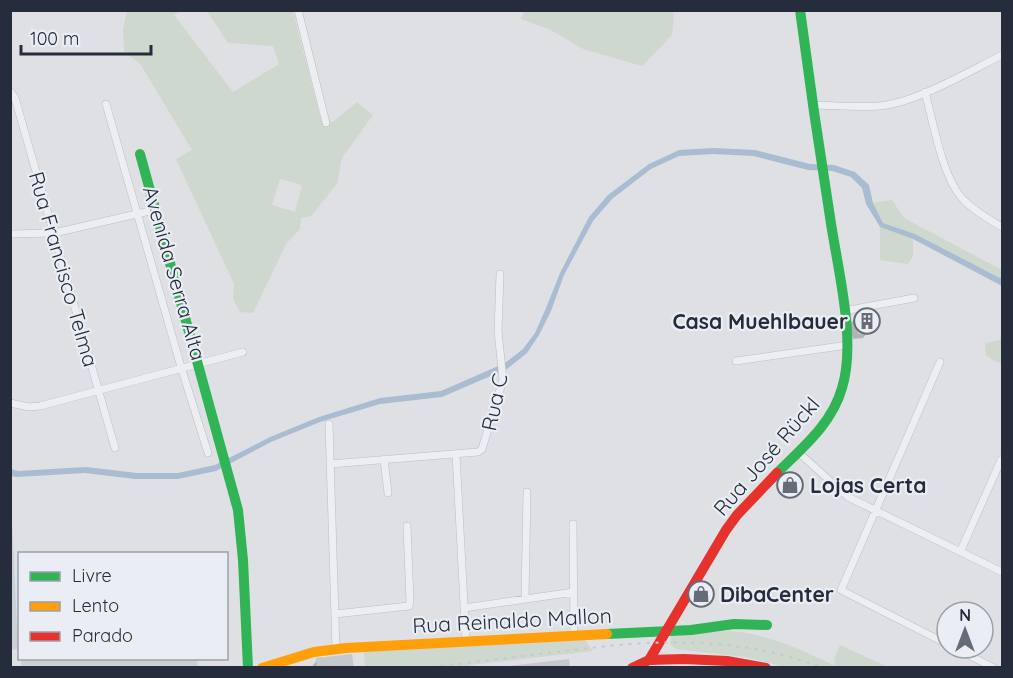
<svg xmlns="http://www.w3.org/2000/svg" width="1013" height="678" viewBox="0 0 1013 678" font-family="Quicksand,sans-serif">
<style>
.built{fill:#cbd0d7}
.green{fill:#ced8ce;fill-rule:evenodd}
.water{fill:#aabcd1}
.shadow{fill:#0003}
.building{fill:#c6c8cb}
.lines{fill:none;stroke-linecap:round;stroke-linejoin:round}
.street-casing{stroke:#bcbec1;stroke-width:8}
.street{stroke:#edeef1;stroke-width:7}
.fast{stroke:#30b455;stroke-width:10}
.slow{stroke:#ff9f0a;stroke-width:10}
.jam{stroke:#e5322d;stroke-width:10}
.rail{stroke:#c6c8cc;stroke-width:2;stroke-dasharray:3 6;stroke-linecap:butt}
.labels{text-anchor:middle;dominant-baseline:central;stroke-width:4.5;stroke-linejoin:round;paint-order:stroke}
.street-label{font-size:21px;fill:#252d3d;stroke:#eaeef4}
.poi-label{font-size:21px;font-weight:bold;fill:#252d3d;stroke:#eaeef4;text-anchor:start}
</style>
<rect width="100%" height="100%" fill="#dee0e3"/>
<path class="built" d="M11 497 18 649 11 650H10Z
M21 659H197L198 667H21Z"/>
<path class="green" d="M525 10H661L674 13 672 35 642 66 583 49 549 29 521 19Z
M127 11H181L174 15 233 92 279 64 273 46 228 43 207 11H293L320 117 333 122 357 102 373 115 342 158 337 184 311 216 301 218 300 229 286 244 253 313 240 312 233 298 234 284 176 159 192 150 141 65 124 51 123 29ZM280 179 302 185 295 212 272 205Z
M892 200 904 218 1002 270V279L915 234 883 223 873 203Z
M880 227 913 239V256L908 264 880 260Z
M1002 333V362L999 363 986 356 985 343 1000 340Z
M729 631C765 633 803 650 835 666L834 659 840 645 888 667H785L745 657 676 649 670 644 671 634Z
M585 640 593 651 470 665V668L365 667 364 652Z"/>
<path class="water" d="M714 148 755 150 810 164 834 165 855 172 869 185 873 203 883 223 915 234 1002 279V286L913 239 880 227 866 204 862 188 851 177 832 171 808 170 753 156 713 154 679 156 651 169 612 199 593 221 564 275 551 311 539 335 527 353 507 369 442 397 380 404 320 422 271 442 216 471 178 479H135L85 473 17 477 11 476V469L18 471 86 467 137 473H178L215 465 270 437 319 417 380 398 441 391 505 363 523 349 535 333 546 308 560 273 589 217 608 195 649 164 679 150Z"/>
<path class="shadow" d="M856 318 878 324 872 330 869 331 863 338 853 339 850 324Z
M317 660 352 668H311Z"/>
<path class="building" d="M878 313 879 325 870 326V333L858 334 855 317Z
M352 654 354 668H317L316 658Z
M569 659 570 668H509V666Z"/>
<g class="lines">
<g class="street-casing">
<path id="street" d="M298 10 326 123
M10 91 15 98 115 448
M925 92C933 121 942 175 961 197 972 210 989 219 1002 227
M106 104 181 367 208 453
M812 105C836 105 863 109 887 105 922 99 970 71 1002 55
M10 234 54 233 154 210
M844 311 914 298
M736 361 848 345
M940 362 841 590 947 644
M10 403 29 407 40 406 243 352
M329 424 336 649
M799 453 848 497 1002 572
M456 454 466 642
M384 459 388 493
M330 464 478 452 482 449 503 380 498 331 500 274
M573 524 574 635
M961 550 1001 460
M525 599 527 492
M464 608 574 592
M335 614 409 606 410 601 407 526
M955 648 994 668"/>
</g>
<use href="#street" class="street"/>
<path class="fast" d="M140 154 238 510 243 560 248 668
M777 473C802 448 832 424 842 388 857 340 837 267 830 217 819 148 809 79 800 10
M607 634 691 630 734 624 767 625"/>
<path class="slow" d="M262 668 314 652 346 648 607 634"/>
<path class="jam" d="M649 660 726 530 737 515 777 473
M632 668 649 660 684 659 727 661 766 668"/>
<path class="rail" d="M423 668 616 645C686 639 756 642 823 668"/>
</g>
<defs>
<g id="building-ring" transform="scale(1.35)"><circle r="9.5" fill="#eaeef4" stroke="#666c77" stroke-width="1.5"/><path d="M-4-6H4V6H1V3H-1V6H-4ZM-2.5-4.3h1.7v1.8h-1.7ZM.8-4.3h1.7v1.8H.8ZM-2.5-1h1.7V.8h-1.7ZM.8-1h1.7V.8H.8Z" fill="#666c77"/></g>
<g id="shop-ring" transform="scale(1.35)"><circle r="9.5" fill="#eaeef4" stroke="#666c77" stroke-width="1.5"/><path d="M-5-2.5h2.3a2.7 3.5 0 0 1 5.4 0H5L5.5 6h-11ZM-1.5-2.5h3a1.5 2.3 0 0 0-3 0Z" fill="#666c77"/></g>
</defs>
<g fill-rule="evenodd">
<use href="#building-ring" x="867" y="321"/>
<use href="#shop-ring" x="790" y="485"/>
<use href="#shop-ring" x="701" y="594"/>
</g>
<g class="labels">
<g class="street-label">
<text transform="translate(64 269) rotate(74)">Rua Francisco Telma</text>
<text transform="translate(175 273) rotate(74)">Avenida Serra Alta</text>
<text transform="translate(494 402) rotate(-78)">Rua C</text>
<text transform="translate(766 456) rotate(-49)">Rua José Rückl</text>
<text transform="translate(512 620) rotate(-3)">Rua Reinaldo Mallon</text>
</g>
<g class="poi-label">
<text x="848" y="321" text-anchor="end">Casa Muehlbauer</text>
<text x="810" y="485">Lojas Certa</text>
<text x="720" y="594">DibaCenter</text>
</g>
</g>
<rect width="1013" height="678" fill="none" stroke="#252d3d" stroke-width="24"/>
<rect x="18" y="552" width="210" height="108" fill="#eaeef4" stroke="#9ba1ab" stroke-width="1.5"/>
<rect x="30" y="572" width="30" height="9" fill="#30b455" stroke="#9ba1ab" stroke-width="1.5"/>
<text x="72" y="582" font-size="18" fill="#252d3d">Livre</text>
<rect x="30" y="602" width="30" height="9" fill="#ff9f0a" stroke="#9ba1ab" stroke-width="1.5"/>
<text x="72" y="612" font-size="18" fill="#252d3d">Lento</text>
<rect x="30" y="632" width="30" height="9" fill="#e5322d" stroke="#9ba1ab" stroke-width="1.5"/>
<text x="72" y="642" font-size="18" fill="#252d3d">Parado</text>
<g transform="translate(965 630)"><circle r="28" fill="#eaeef4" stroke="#9ba1ab" stroke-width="1.5"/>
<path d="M0-4.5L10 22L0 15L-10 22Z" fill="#666c77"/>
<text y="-9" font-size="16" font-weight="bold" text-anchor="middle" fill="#252d3d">N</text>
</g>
<path d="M21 45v9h130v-9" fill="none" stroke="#252d3d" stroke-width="3"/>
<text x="30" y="45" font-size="18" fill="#252d3d" stroke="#eaeef4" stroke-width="4.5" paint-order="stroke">100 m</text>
</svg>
